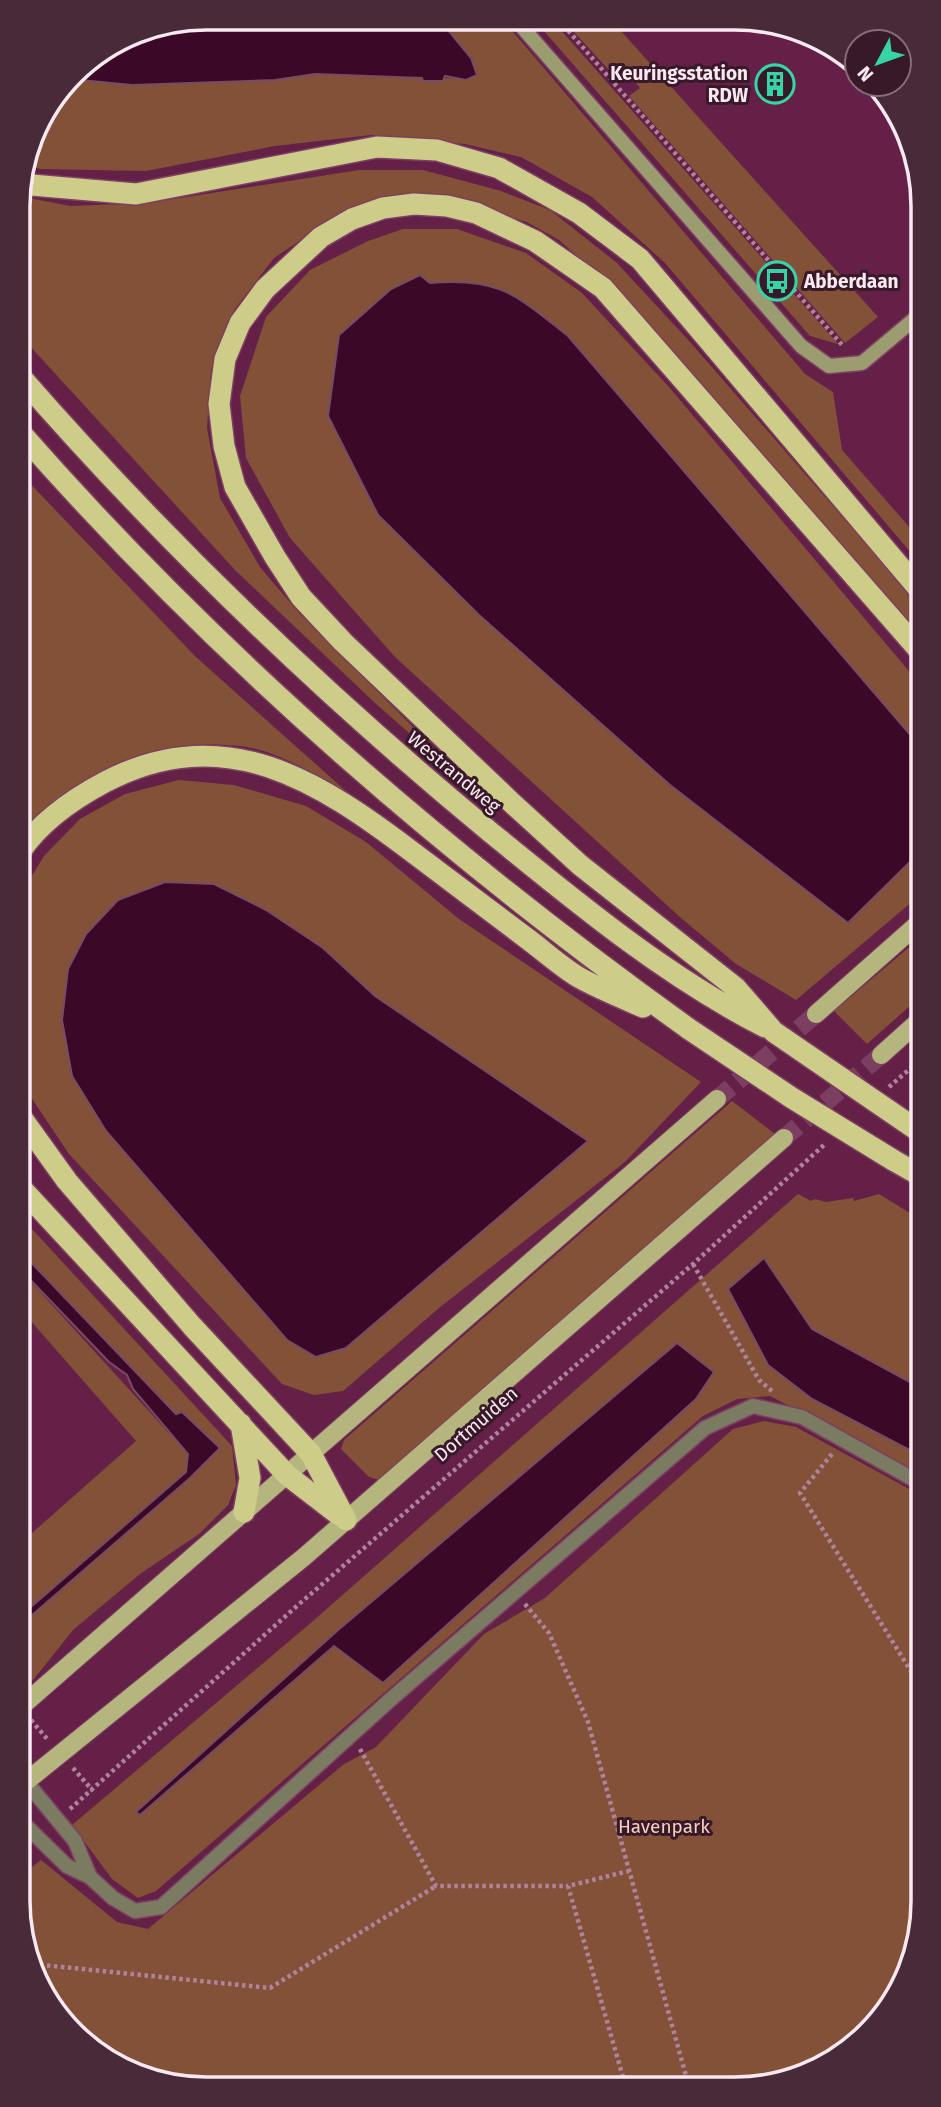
<svg xmlns="http://www.w3.org/2000/svg" width="941" height="2107" viewBox="0 0 941 2107" font-family="'Fira Sans',sans-serif">
<style>
.green{fill:#835137;fill-rule:evenodd}
.water{fill:#3c0828;stroke:#754c64;stroke-width:2}
.lines{fill:none;stroke-linecap:round;stroke-linejoin:round}
.primary-tunnel{stroke:#7c3e61;stroke-width:18;stroke-dasharray:18 9;stroke-linecap:butt}
.minor-casing{stroke:#7d4063;stroke-width:17}
.secondary-casing{stroke:#7d4063;stroke-width:17}
.primary-casing{stroke:#7d4063;stroke-width:20}
.motorway-casing{stroke:#7d4063;stroke-width:24}
.path{stroke:#af839c;stroke-width:4.5;stroke-dasharray:3.5 3.5;stroke-linecap:butt}
.minor{stroke:#7a7b60;stroke-width:14}
.secondary{stroke:#9c9c71;stroke-width:14}
.primary{stroke:#b5b67e;stroke-width:18}
.motorway{stroke:#cdcd89;stroke-width:21}
.motorway-bridge-casing{stroke:#7d4063;stroke-width:24;stroke-linecap:butt}
.motorway-bridge{stroke:#cdcd89;stroke-width:21}
.labels{text-anchor:middle;dominant-baseline:central;stroke-width:6;stroke-linejoin:round;paint-order:stroke}
.poi-label{font-size:19px;font-weight:bold;fill:#fbe9f1;stroke:#381929;text-anchor:end}
.street-label{font-size:19px;fill:#fbe9f1;stroke:#381929}
.park-label{font-size:19px;fill:#f4d0be;stroke:#381929}
.rim{fill:none;stroke:#fbe9f1;stroke-width:3.5}
</style>
<rect width="100%" height="100%" fill="#652048"/>
<path class="green" d="M439 19H502L805 374 833 392 842 450 918 537V561L665 263 592 197 521 157 465 144 371 135 275 146 146 171 40 169 26 164 37 123 70 79 132 85 275 80 315 74 422 78 423 80C443 76 462 81 477 74L471 59Z
M544 20H552L838 344 810 336 544 31Z
M563 20H631L621 31 878 317 845 343 629 96 640 88 629 74 618 80Z
M359 170H423L501 191 550 210 617 263 691 343 919 605V639L626 299 559 240 527 222 436 197 319 228 274 258 234 310 211 371 207 428 220 498 260 567 299 613 491 805 375 703 235 570 18 333V196L71 206 148 203Z
M403 229H457L526 253 582 293 669 387 919 683 920 895 796 1000 736 964 681 918 395 657 290 538 246 458 240 396 266 317 310 270 368 241Z
M19 472 196 657 348 793C315 775 278 750 240 746 156 736 76 773 20 835Z
M179 780 234 785 306 806 366 842 459 919 701 1082 625 1162 439 1308 343 1391 314 1395 282 1384 69 1154 24 1087 21 1078 20 895 44 856 80 819 125 794Z
M920 938V997L867 1044 834 1011Z
M732 1101 775 1134 379 1480 369 1477 341 1449 344 1440Z
M798 1194 811 1201 815 1199 826 1202 853 1198 854 1201 879 1194 921 1220 922 1476 770 1396 737 1399 703 1416 156 1891 138 1898 112 1879 72 1825 313 1621ZM713 1372 696 1400 383 1683 335 1646 141 1815 137 1812 329 1641Z
M21 1217 232 1446 236 1485 228 1505 199 1534 140 1574 73 1630 33 1680 23 1687V1623L190 1478 220 1448 182 1413 176 1414 22 1253Z
M22 1272 188 1454 186 1472 23 1615V1541L136 1441 22 1311Z
M764 1421 796 1427 922 1496 923 1914 909 1973 877 2025 784 2083 170 2086 81 2042 24 1950V1873L41 1860 117 1922 148 1929 344 1764 376 1747 484 1634 545 1598 733 1429Z"/>
<path class="water" d="M206 18 439 19 471 58 477 75 466 80 445 76 443 81H423L422 78 315 74 275 80 132 85 70 79C104 35 154 28 206 18Z
M420 275 430 283C500 277 516 295 568 336L919 745V853L848 923 670 785 479 615 378 515 328 416 339 335 391 289Z
M165 882 214 884 266 910 323 948 375 996 588 1141 346 1348 316 1357 287 1340 106 1131 72 1076 62 1020 68 969 86 934 118 900Z
M22 1253 176 1414 182 1412 220 1448 190 1478 23 1623V1614L186 1472 188 1454 133 1389 127 1375 109 1362 22 1271Z
M764 1258 812 1329 921 1388V1456L812 1399 768 1365 728 1289Z
M677 1343 714 1372 696 1399 383 1683 334 1646 140 1815 136 1812 337 1631Z"/>
<g class="lines">
<path class="primary-tunnel" d="M717 1099 816 1014
M784 1138 881 1055"/>
<g class="minor-casing">
<path id="minor" d="M23 1778 75 1841 90 1877
M24 1824 67 1866 90 1877 113 1898 135 1911 161 1907 391 1699 705 1428 753 1406 802 1417 922 1484"/>
</g>
<g class="secondary-casing">
<path id="secondary" d="M515 19 801 346 829 366 862 363 918 316"/>
</g>
<g class="primary-casing">
<path id="primary" d="M816 1014 920 922
M881 1055 920 1020
M23 1705 717 1099
M23 1784 304 1557 784 1138"/>
</g>
<g class="motorway-casing">
<path id="motorway" d="M20 184 136 194 377 147 437 150 499 168 579 213 640 259 918 588
M19 375C163 540 321 692 489 831 576 902 665 976 765 1027
M19 431C218 658 445 854 689 1029
M20 852C40 822 73 799 105 782 225 719 319 781 415 854 451 881 488 909 525 937 543 950 561 967 580 978 600 989 622 998 643 1007
M774 1032 736 988 580 865 512 803 343 642 301 597 275 557 235 487 224 446 219 404 225 359 240 323 265 289 321 237 352 219 383 208 414 204 447 206 476 213 535 241 603 288 919 650
M21 1117 67 1181 192 1326 311 1454 346 1520
M893 1160 921 1176
M21 1188 287 1475 339 1515
M241 1424 250 1478 244 1512"/>
</g>
<path class="path" d="M559 20 843 346
M889 1087 920 1060
M693 1264 759 1380 772 1391
M832 1454 800 1493 922 1689
M525 1604 549 1633 588 1722 688 2083
M31 1720 48 1740
M360 1749 436 1886H568
M73 1768 93 1791
M70 1809 298 1605 693 1264 825 1144
M33 1964 270 1988 436 1886
M625 2084 568 1886 629 1871"/>
<use href="#minor" class="minor"/>
<use href="#secondary" class="secondary"/>
<use href="#primary" class="primary"/>
<use href="#motorway" class="motorway"/>
<g class="motorway-bridge-casing">
<path id="motorway-bridge" d="M689 1029 792 1098 893 1160
M774 1032 920 1132"/>
</g>
<use href="#motorway-bridge" class="motorway-bridge"/>
</g>
<defs>
<g id="building-ring" transform="scale(2.0125)"><circle r="9.5" fill="#381929" stroke="#37d4a6" stroke-width="1.5"/><path d="M-4-6H4V6H1V3H-1V6H-4ZM-2.5-4.3h1.7v1.8h-1.7ZM.8-4.3h1.7v1.8H.8ZM-2.5-1h1.7V.8h-1.7ZM.8-1h1.7V.8H.8Z" fill="#37d4a6"/></g>
<g id="bus-ring" transform="scale(2.0125)"><circle r="9.5" fill="#381929" stroke="#37d4a6" stroke-width="1.5"/><path d="M-5-6H5V4H4V6H2V4H-2V6H-4V4H-5ZM-3.5-4V0h7V-4ZM-3.5 1.2v1.5H-2V1.2ZM2 1.2v1.5H3.5V1.2Z" fill="#37d4a6"/></g>
</defs>
<g fill-rule="evenodd">
<use href="#building-ring" x="775" y="84"/>
<use href="#bus-ring" x="777" y="281"/>
</g>
<g class="labels">
<g class="poi-label">
<text x="748" y="73">Keuringsstation<tspan x="748" dy="22">RDW</tspan></text>
<text x="804" y="281" text-anchor="start">Abberdaan</text>
</g>
<g class="street-label">
<text transform="translate(454 772) rotate(40)">Westrandweg</text>
<text transform="translate(476 1424) rotate(-41)">Dortmuiden</text>
</g>
<g class="park-label">
<text x="664" y="1826">Havenpark</text>
</g>
</g>
<path d="M0 0H941V2107H0ZM206 30H735A176 176 0 0 1 911 206V1901A176 176 0 0 1 735 2077H206A176 176 0 0 1 30 1901V206A176 176 0 0 1 206 30Z" fill="#482a39" fill-rule="evenodd"/>
<path class="rim" d="M206 30H735A176 176 0 0 1 911 206V1901A176 176 0 0 1 735 2077H206A176 176 0 0 1 30 1901V206A176 176 0 0 1 206 30Z"/>
<g transform="translate(878 63) rotate(229)"><circle r="33" fill="#381929" stroke="#866c79" stroke-width="2"/>
<path d="M0-5L12 26L0 18L-12 26Z" fill="#37d4a6"/>
<text y="-10" font-size="19" font-weight="bold" text-anchor="middle" fill="#fbe9f1">N</text>
</g>
</svg>
